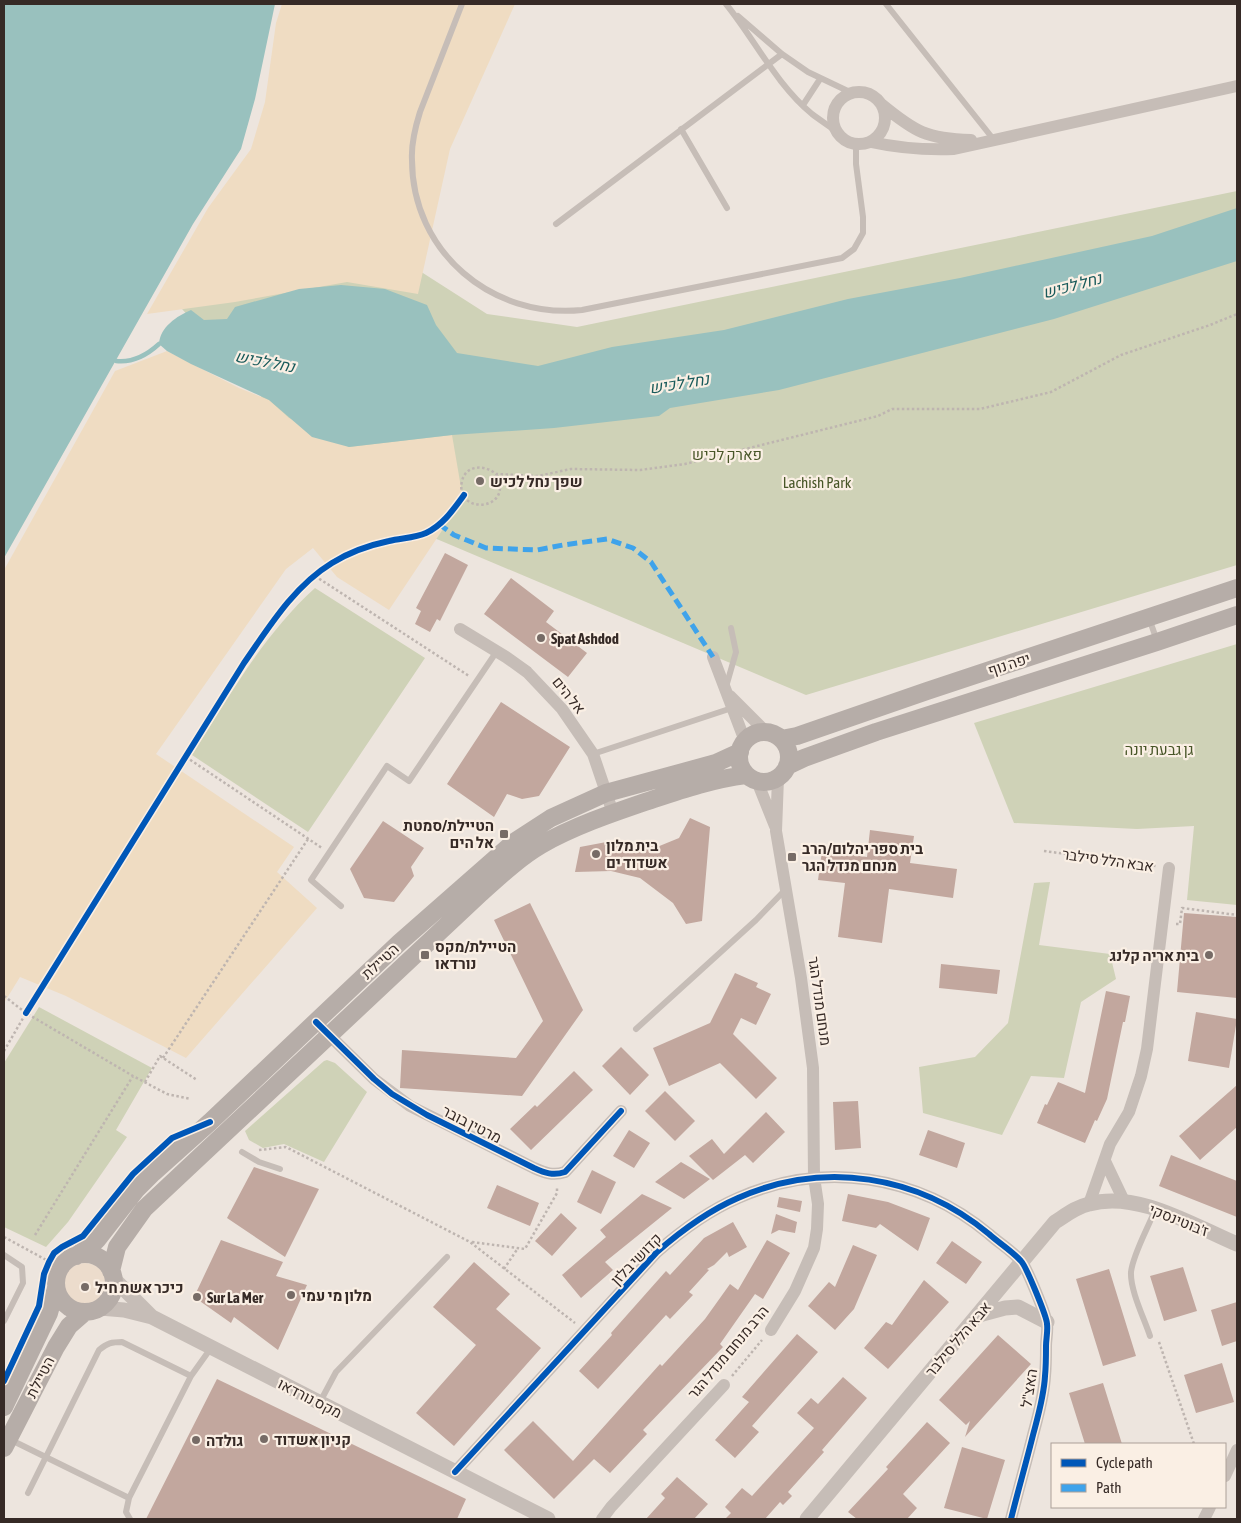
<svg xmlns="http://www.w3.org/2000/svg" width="1241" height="1523" viewBox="0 0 1241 1523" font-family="'Asap Condensed',Heebo,sans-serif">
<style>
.green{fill:#cfd2b7}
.sand{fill:#efdcc2}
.plaza{fill:#ecdccc}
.water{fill:#99c1be}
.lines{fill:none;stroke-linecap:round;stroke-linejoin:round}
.stream{stroke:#99c1be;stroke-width:4.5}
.building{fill:#c2a79e}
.path{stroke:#beb5b0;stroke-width:2.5;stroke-dasharray:2.5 2.5;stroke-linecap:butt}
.service{stroke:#c6bdb7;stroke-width:6}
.minor{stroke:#c6bdb7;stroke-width:12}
.tertiary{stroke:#c6bdb7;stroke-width:15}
.secondary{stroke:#b6ada8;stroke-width:18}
.quiet{stroke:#3fa3eb;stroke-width:5;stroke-dasharray:10 5;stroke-linecap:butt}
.cycleway-casing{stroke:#faefe4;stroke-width:9}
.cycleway{stroke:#0057b8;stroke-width:6}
.poi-dot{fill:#766b66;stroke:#faefe4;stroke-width:2}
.labels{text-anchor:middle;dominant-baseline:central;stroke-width:4.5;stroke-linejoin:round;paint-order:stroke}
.park-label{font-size:15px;fill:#485628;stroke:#faefe4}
.poi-label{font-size:15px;font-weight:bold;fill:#362a26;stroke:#faefe4;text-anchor:start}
.street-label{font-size:15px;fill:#362a26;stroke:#faefe4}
.water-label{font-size:16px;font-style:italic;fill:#185a5a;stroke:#faefe4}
</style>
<rect width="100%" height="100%" fill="#ede5de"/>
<path class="green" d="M290 188 487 314 577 327 1237 191V565L806 695 361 507 182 309Z
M315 588 425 658 308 832 192 755C229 697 263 635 315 588Z
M1237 644V905L1187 900 1194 826 1137 829 1014 823 974 723Z
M1050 882 1039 945 1110 954 1116 979 1081 1002 1064 1078 1031 1076 1002 1135 923 1113 919 1067 975 1057 1008 1023 1034 883Z
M39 1007 152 1068 116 1130 127 1137 68 1222 46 1247 4 1227V1063Z
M327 1060 335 1063 367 1092 324 1162 284 1144 263 1148 249 1140 245 1131 324 1061Z"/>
<path class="sand" d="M282 4H515L450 149 418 294 347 282 235 302 147 314 208 208 251 149 265 102 276 23Z
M167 351 239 388 269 400 289 418 349 447 452 435 463 499 389 610 337 577 313 548 286 569 156 754 294 847 277 872 317 908 186 1058 66 996 20 977 4 1003V570L115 371Z"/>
<path class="plaza" d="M64 1284a21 21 0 1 1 42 0a21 21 0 1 1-42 0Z"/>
<path class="water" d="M4 4H275L255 99 241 149 193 224 4 558Z
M1237 208V261L1054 319 779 390 670 408 659 416 554 428 452 435 349 447 312 437 269 400 191 364 167 351 159 344C160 327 177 316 191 310L204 320 227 319 235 307 299 289 341 285 385 289 427 305 436 325 457 353 538 366 612 347 724 330 848 299 960 278 1152 236Z"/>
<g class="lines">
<path class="stream" d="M116 361C133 363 147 355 159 344"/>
</g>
<path class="building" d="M445 553 468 565 440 621 437 619 430 632 415 624 421 611 416 608Z
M511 578 554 611 546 622 587 653 568 677 484 614Z
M501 702 570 747 539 796 522 799 507 794 494 817 447 784Z
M690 818 710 827 702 921 686 924 673 903 640 878 611 871 575 872 580 847 617 840 657 847 679 838Z
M383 821 424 848 411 867 414 876 394 902 364 898 350 869Z
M870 830 914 836 910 863 957 869 953 898 889 889 882 943 838 937 845 883 818 880 822 851 867 857Z
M530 903 583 1010 522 1096 400 1088 402 1050 516 1058 543 1021 494 920Z
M1184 913 1237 917V998L1177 992Z
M941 964 1000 970 997 994 939 988Z
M735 973 758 983 756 987 771 994 756 1025 741 1018 733 1034 777 1078 756 1099 720 1063 669 1086 653 1048 710 1023Z
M1106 991 1130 996 1125 1022H1123L1107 1099 1097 1121 1095 1120 1085 1143 1037 1123 1045 1104 1047 1105 1058 1082 1085 1093Z
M1196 1012 1237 1019 1229 1068 1188 1061Z
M621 1047 649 1075 630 1095 602 1066Z
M574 1071 593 1090 531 1150 510 1129 535 1105 537 1107Z
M1237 1085V1127L1200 1160 1179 1136Z
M665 1091 695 1121 675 1141 645 1111Z
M858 1101 861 1148 835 1150 833 1102Z
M766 1112 785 1132 753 1163 745 1155 713 1180 689 1156 712 1139 724 1154Z
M629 1130 650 1143 634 1168 613 1156Z
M928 1130 965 1143 957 1168 919 1155Z
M1171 1155 1237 1181V1217L1159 1186Z
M681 1162 710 1179 684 1199 655 1182Z
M254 1167 319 1189 285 1257 227 1218Z
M592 1170 616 1182 601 1214 577 1202Z
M497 1185 539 1203 530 1226 487 1208Z
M642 1194 672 1208 605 1262 613 1270 581 1298 562 1275 606 1237 600 1230Z
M848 1194 888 1202 930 1218 918 1251 880 1224 876 1228 842 1221Z
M779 1197 802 1201 800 1212 777 1207Z
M561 1213 577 1228 552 1256 535 1241Z
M776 1214 797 1222 795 1233 779 1230 771 1234Z
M733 1222 747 1247 729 1257 727 1252 714 1265 707 1269 709 1270 689 1292 693 1295 670 1319 666 1315 598 1389 579 1371 612 1335 611 1333 666 1271 670 1275 704 1238Z
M221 1240 283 1262 276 1276 307 1285 278 1350 234 1317 231 1323 194 1297Z
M767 1240 790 1253 763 1299 755 1294 720 1344 723 1347 643 1430 647 1434 610 1473 594 1459 554 1499 504 1450 533 1421 573 1461 660 1364 662 1366 705 1319 730 1284 738 1290Z
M952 1241 982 1262 966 1284 936 1263Z
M853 1245 877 1255 854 1309 835 1330 808 1306 829 1282 835 1287Z
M474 1262 510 1294 496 1309 541 1348 454 1446 416 1413 476 1345 433 1307Z
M1183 1267 1197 1311 1164 1321 1150 1276Z
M1109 1269 1136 1356 1103 1366 1076 1279Z
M924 1280 949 1302 888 1369 864 1348 886 1322 892 1325Z
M1237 1302V1341L1222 1346 1211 1310Z
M797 1334 818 1352 752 1426 759 1432 735 1458 715 1440 749 1402 742 1397Z
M998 1335 1031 1364 965 1437 970 1421 966 1425 939 1400Z
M1222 1363 1234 1402 1196 1413 1184 1375Z
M843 1377 867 1398 822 1450 824 1452 788 1492 792 1496 783 1505 780 1502 765 1519H725L731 1513 725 1507 742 1488 752 1496 814 1428 797 1413 811 1398 818 1404Z
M217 1379 466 1499 457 1519H146Z
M1103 1383 1122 1444H1085L1069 1393Z
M927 1422 950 1443 903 1494 917 1508 907 1519H857L848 1512 888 1469 886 1467Z
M962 1447 1005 1460 987 1519 944 1508Z
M677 1477 708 1504 694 1519H646L665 1498 661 1494Z"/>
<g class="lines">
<path class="path" d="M496 474C516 511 454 516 462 481 466 464 486 465 496 474L538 476 571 469 640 470 685 464 878 416 892 409H980L1051 392 1121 355 1210 325 1237 314
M315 576 469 676
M186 757 322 848
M1044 851 1156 866
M1176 924H1180L1182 908 1237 915
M4 996 26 1013 133 1076 167 1094 191 1099
M4 1051 26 1013
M163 1058 308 839
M145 1082 160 1056 197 1080
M259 1150 286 1147 470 1242 575 1323
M35 1235 133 1076
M4 1237 61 1268
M472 1242 525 1249 557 1193V1186
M504 1269 518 1248
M1159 1342 1194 1444
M732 1376 762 1340"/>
<path class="service" d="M462 4 420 112C415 128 411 144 412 160 412 252 492 319 582 310L842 258 854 249 863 233V217L856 164V144
M726 4C755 40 776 84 812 114 820 120 829 126 837 132
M886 4 994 140
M738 16 782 54 808 72 852 93
M803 105 820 79
M681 129 727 208
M556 224 782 54
M1149 618 1157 641
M726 687 736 652 731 628
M593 754 732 708
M341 906 311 880 387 766 409 781 497 651
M636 1029 756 920 786 889
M242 1152 259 1162 280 1169
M4 1255 22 1267 23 1283 4 1321
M1150 1336C1144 1318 1130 1290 1131 1272 1133 1254 1148 1228 1155 1210
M320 1402 336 1372 447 1257
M9 1439 129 1498 126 1512 130 1519
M28 1493 99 1350C107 1343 112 1342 122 1342L191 1376
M129 1498 191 1376 211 1348"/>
<path class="minor" d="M833 118a26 26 0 1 1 52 0a26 26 0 1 1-52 0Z
M881 104C915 132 927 139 971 140
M871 142C898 148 926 150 954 149L1237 86
M460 629 506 657 527 672 562 709 593 754 613 813
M713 657 745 741
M730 696 767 733
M757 781 775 826
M323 1029 374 1079 410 1106 534 1168C545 1173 553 1176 565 1172L621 1111
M1105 1161 1124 1201
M1089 1204 1110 1144 1129 1112 1141 1076 1147 1049 1169 868
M771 1330 795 1291 814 1248 817 1229 818 1204 814 1177 813 1068 801 978 776 831 778 778
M455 1472 657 1252C682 1230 708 1211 738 1198 824 1160 918 1175 989 1234 999 1243 1012 1251 1021 1261 1026 1266 1047 1317 1047 1324 1048 1331 1046 1339 1046 1346 1046 1356 1046 1366 1045 1376 1044 1396 1038 1416 1033 1435 1026 1463 1018 1491 1011 1519
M1225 1476 1237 1450
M602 1519 611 1507 724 1385
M1204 1519 1210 1507"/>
<path class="tertiary" d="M114 1279 151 1316
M100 1308 124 1310 152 1317 548 1519
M979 1315 1005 1308 1018 1307 1047 1322
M807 1519 1055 1222C1066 1215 1076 1207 1089 1204 1137 1190 1194 1226 1237 1244"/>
<path class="secondary" d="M739 757a25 25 0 1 1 50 0a25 25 0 1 1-50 0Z
M781 739 797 736 927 691 1237 588
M787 766 804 758 876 732 1157 642 1237 615
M56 1283a29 29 0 1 1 58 0a29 29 0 1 1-58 0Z
M76 1256 97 1240 136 1190 153 1173 210 1122 399 943 514 842 551 818 606 793 716 763 740 752
M111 1271 117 1247 144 1209 481 893C500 876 519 858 541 845 576 825 616 812 654 799 684 789 714 779 746 775
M4 1407 49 1313 56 1288
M4 1448 56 1347 69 1326 85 1312"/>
<path class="quiet" d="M439 524 454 535 486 548 537 550 563 545 607 539 633 548 651 562 713 657"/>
<g class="cycleway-casing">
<path id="cycleway" d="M26 1013 244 663C269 627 294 586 332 563 348 553 370 545 389 541 401 538 415 538 426 533 443 525 453 510 464 495
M316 1022 374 1079 392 1094 427 1115 534 1168C545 1173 553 1176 565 1172L621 1111
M4 1381 39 1306 44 1274 49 1262 54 1253 62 1247 83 1236 133 1174 172 1138 210 1122
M455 1472 657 1252C682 1230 708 1211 738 1198 824 1160 918 1175 989 1234 999 1243 1012 1251 1021 1261 1026 1266 1047 1317 1047 1324 1048 1331 1046 1339 1046 1346 1046 1356 1046 1366 1045 1376 1044 1396 1038 1416 1033 1435 1026 1463 1018 1491 1011 1519"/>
</g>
<use href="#cycleway" class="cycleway"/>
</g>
<g class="poi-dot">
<circle cx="480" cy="481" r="5"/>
<circle cx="541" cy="638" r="5"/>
<rect x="499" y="829" width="10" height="10" rx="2.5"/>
<circle cx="596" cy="854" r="5"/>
<rect x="787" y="852" width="10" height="10" rx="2.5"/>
<rect x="420" y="950" width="10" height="10" rx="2.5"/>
<circle cx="1209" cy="955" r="5"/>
<circle cx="85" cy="1287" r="5"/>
<circle cx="291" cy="1295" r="5"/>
<circle cx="197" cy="1297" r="5"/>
<circle cx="264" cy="1439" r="5"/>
<circle cx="196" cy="1440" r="5"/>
</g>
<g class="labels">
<g class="park-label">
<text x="727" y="454">פארק לכיש</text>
<text x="817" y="482">Lachish Park</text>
<text x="1159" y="749">גן גבעת יונה</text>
</g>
<g class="poi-label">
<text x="490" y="481">שפך נחל לכיש</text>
<text x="551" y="638">Spat Ashdod</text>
<text x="494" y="825" text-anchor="end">הטיילת/סמטת<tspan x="494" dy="17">אל הים</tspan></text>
<text x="606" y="845">בית מלון<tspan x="606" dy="17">אשדוד ים</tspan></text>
<text x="802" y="848">בית ספר יהלום/הרב<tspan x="802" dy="17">מנחם מנדל הגר</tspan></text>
<text x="435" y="946">הטיילת/מקס<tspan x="435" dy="17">נורדאו</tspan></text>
<text x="1199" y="955" text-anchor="end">בית אריה קלנג</text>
<text x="95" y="1287">כיכר אשת חיל</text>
<text x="301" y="1295">מלון מי עמי</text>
<text x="207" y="1297">Sur La Mer</text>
<text x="274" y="1439">קניון אשדוד</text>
<text x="206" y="1440">גולדה</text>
</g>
<g class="street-label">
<text transform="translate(1009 664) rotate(-18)">יפה נוף</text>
<text transform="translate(569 695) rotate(51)">אל הים</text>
<text transform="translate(1108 860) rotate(8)">אבא הלל סילבר</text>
<text transform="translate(380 961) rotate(-43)">הטיילת</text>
<text transform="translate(820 1001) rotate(82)">מנחם מנדל הגר</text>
<text transform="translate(472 1124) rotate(27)">מרטין בובר</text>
<text transform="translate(1179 1220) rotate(22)">ז'בוטינסקי</text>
<text transform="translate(636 1259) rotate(-46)">קדושי בלזן</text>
<text transform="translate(958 1339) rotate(-50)">אבא הלל סילבר</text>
<text transform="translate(728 1352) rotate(-50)">הרב מנחם מנדל הגר</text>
<text transform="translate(40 1377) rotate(-63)">הטיילת</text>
<text transform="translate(1029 1388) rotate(-81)">האצ"ל</text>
<text transform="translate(310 1398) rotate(27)">מקס נורדאו</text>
</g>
<g class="water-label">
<text transform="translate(1072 285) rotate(-15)">נחל לכיש</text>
<text transform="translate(265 361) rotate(11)">נחל לכיש</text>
<text transform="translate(679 383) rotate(-9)">נחל לכיש</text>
</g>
</g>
<rect width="1241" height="1523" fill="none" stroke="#362a26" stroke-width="10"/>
<rect x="1051" y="1443" width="175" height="65" fill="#faefe4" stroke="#aca098"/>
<rect x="1061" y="1459" width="25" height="8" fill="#0057b8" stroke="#aca098"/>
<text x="1096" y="1468" font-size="15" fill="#362a26">Cycle path</text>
<rect x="1061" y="1484" width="25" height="8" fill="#3fa3eb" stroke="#aca098"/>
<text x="1096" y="1493" font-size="15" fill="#362a26">Path</text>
</svg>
